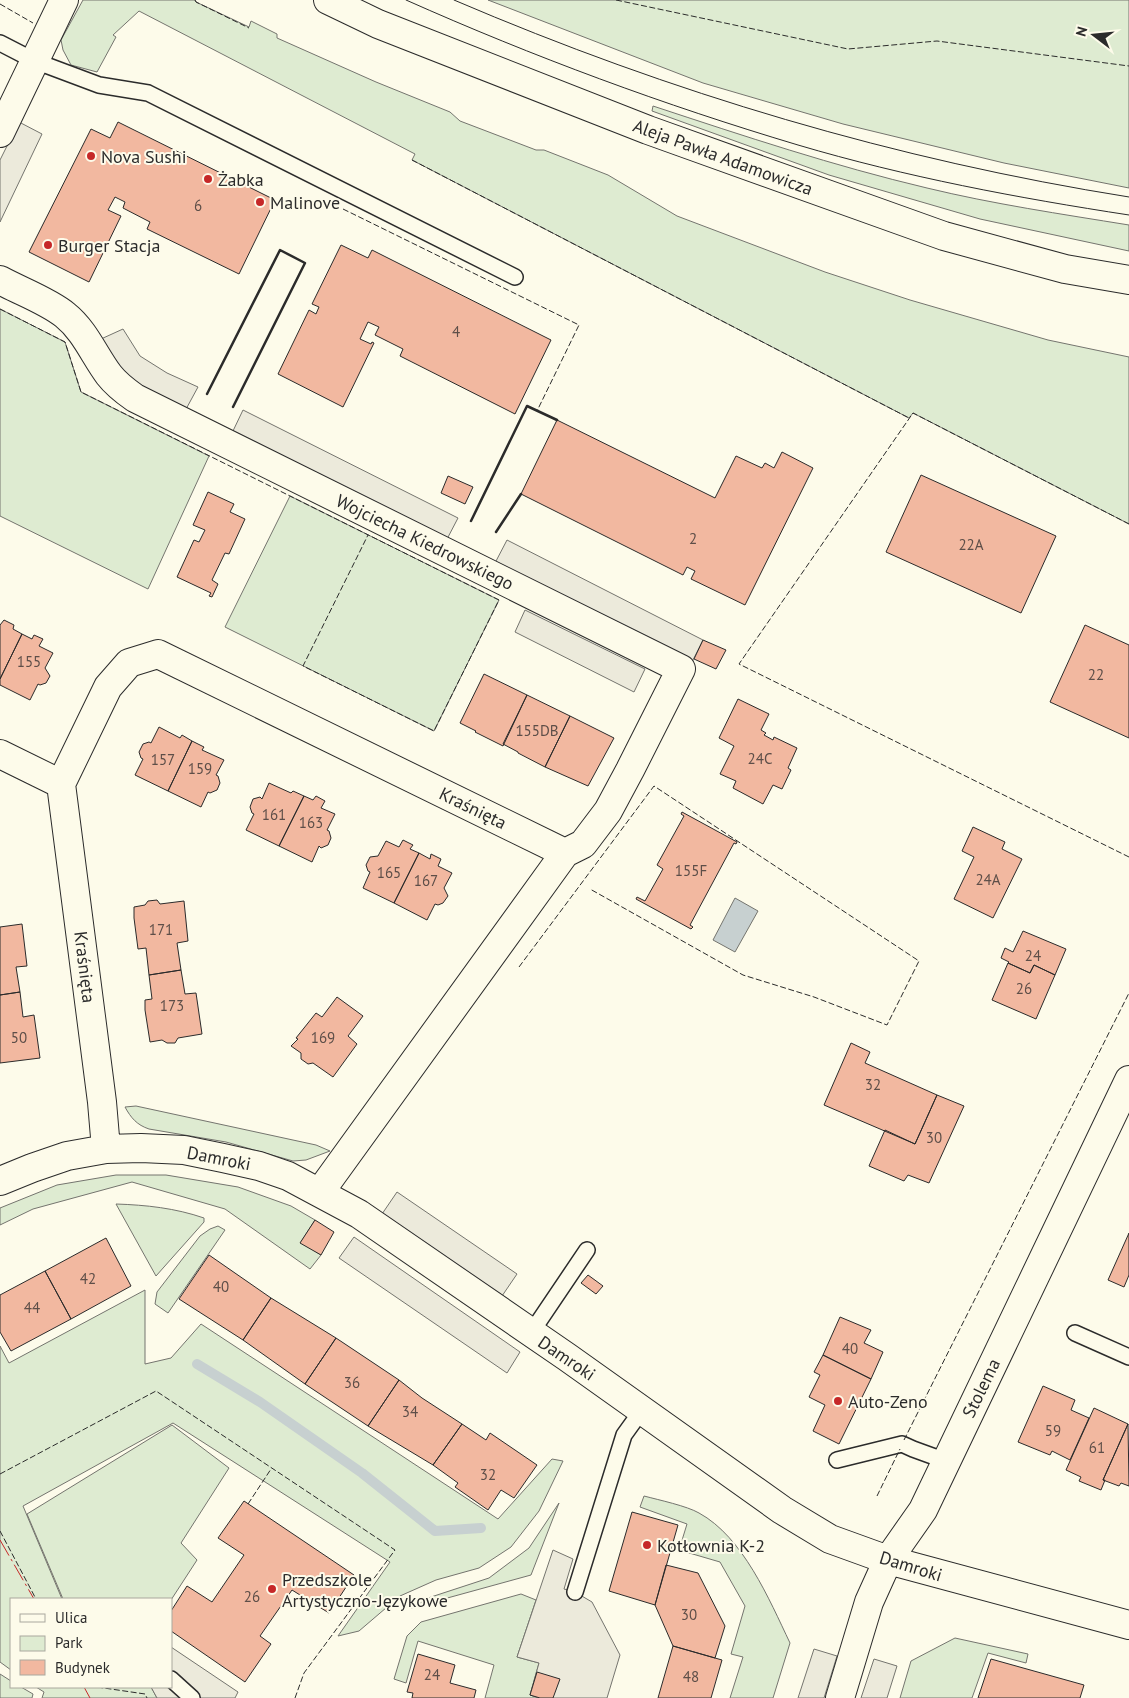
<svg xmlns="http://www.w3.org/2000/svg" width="1129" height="1698" viewBox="0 0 1129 1698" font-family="'PT Sans',sans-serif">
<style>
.green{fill:#deebd1;stroke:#74746e}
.parking{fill:#eceadb;stroke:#74746e}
.water{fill:#c7d0d0;stroke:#74746e}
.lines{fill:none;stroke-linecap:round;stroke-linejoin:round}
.stream{stroke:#c7d0d0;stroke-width:10}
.building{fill:#f2b8a0;stroke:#2b2b2b}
.lane-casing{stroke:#2b2b2b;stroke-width:18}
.street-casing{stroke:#2b2b2b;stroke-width:30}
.secondary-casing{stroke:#2b2b2b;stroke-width:30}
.lane{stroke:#fdfbea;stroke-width:15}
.street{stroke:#fdfbea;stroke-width:28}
.secondary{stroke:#fdfbea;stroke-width:28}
.tram{stroke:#2b2b2b;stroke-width:1}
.fence{stroke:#2b2b2b;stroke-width:1;stroke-dasharray:6 2.5;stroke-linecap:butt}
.wall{stroke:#2b2b2b;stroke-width:2.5}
.power{stroke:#c62828;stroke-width:1;stroke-dasharray:18 4 2.5 4;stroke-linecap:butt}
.poi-dot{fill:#c62828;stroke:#fdfbea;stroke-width:2}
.labels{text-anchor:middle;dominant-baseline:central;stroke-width:4;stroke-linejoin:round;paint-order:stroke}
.number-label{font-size:15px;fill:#5d4e48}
.poi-label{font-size:18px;fill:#2b2b2b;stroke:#fdfbea;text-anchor:start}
.street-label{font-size:18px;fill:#2b2b2b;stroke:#fdfbea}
</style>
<rect width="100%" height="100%" fill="#fdfbea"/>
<path class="green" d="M83 0H195L196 2 249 27 251 21 277 34V38L376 82 450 112 460 121 536 150H544L608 175 677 216 825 272 910 300 1048 340 1129 357V524L913 413 909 418 412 160 415 154 139 11 113 35 116 37 97 72 71 65 63 50 61 40Z
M488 0H1129V188L1004 163 843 124 703 83Z
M653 106C744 136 834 166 927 188 993 204 1061 214 1129 225V251L980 219 829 175 652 111Z
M0 309 65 342 81 392 209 456 148 589 0 516Z
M290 496 499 600 434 731 225 627Z
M136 1106 316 1145 330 1151 306 1160 293 1161 226 1142 149 1129C137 1125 131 1118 125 1107Z
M116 1175H166L238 1187 291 1206 315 1220 301 1242 321 1255 310 1269 225 1209 132 1182 33 1209 0 1225V1208L57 1185Z
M116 1204C146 1205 175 1208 204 1218V1222L156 1276Z
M218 1226 225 1230 168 1313 155 1304 157 1292 200 1236 210 1229Z
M145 1290V1364L171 1358 201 1324 498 1519 552 1459 563 1461 539 1511 511 1547 479 1568 436 1580 400 1596 359 1631 338 1636 390 1562 173 1423 23 1506 62 1599H11V1670L0 1662V1346L9 1363Z
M172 1425 229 1468 181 1543 197 1560 171 1600 63 1599 27 1514Z
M644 1496C659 1500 687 1506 699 1513 743 1537 769 1599 790 1643L773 1698H730L743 1657 731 1654 745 1606 720 1562 679 1550 687 1524 640 1507Z
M559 1503 531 1575 411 1608 431 1597 489 1578 529 1548Z
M521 1594 536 1600 517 1657 539 1663 530 1695 540 1698H485L494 1665 418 1641 406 1683 394 1679 407 1636 421 1622Z
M955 1638 1028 1654 1026 1663 988 1653 972 1698H900L911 1661Z
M0 1674 11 1681V1687H21L33 1694 32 1698H0Z
M36 1687H151L157 1698H42L44 1692Z"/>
<path class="parking" d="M19 122 42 134 0 222V160Z
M123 329 140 356 167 373 198 387 185 411 129 383 101 339Z
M243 410 458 518 446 541 232 433Z
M507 540 703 640 691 664 495 563Z
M525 610 645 669 634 692 515 632Z
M397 1192 517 1274 502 1296 382 1214Z
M354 1237 520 1352 507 1373 339 1258Z
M553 1550 573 1559 564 1589 575 1592 592 1602 620 1655 607 1698H540L530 1695 539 1663 517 1657Z
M171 1647 238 1692 235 1698H157L151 1687H171Z
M814 1649 837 1656 824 1698H798Z
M874 1659 897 1666 887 1698H861Z"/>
<path class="water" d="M735 898 758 911 735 952 713 940Z"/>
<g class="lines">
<path class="stream" d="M197 1364 260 1402 362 1473 435 1531 481 1528"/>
</g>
<path class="building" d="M118 122 275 200 239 274 147 229 150 222 123 208 125 202 115 197 108 210 121 216 89 282 29 252 91 129 110 138Z
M341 245 368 258 372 250 551 340 515 414 400 356 403 349 375 335 379 327 368 322 360 339 371 344 372 342 374 343 343 407 278 374 309 310 316 314 319 307 312 304Z
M557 420 715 498 736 456 762 468 765 463 774 468 782 452 813 468 745 605 691 579 695 571 687 567 683 575 521 494Z
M921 475 1056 536 1021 613 886 552Z
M448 476 473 487 465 504 441 493Z
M208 492 234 504 230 512 245 519 229 554 225 553 212 580 218 584 212 597 209 596 211 593 177 577 194 540 199 542 205 530 193 525Z
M4 620 14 625 13 629 22 634 0 679V625Z
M1085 625 1129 645V738L1050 702Z
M22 634 32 639 34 635 43 639 39 646 53 653 45 668 50 676 46 683 40 685 38 684 30 700 0 685V679Z
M703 640 726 650 716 669 694 659Z
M484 674 527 695 503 746 475 732 476 731 460 723Z
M527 695 570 716 545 767 518 753V752L503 744Z
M738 699 769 714 761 730 766 733 764 735 773 740 774 737 797 748 788 768 791 770 782 789 773 785 763 804 733 788 736 781 720 774 734 746 719 738Z
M570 716 614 738 588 786 545 767Z
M159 727 180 738 182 735 192 741 168 791 135 775 143 759 141 758 139 752 143 744 149 742 151 743Z
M192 741 204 747 202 750 224 760 216 775 218 776 220 783 217 790 210 793 208 792 201 807 168 791Z
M269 783 291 793 293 791 304 796 279 846 246 830 254 814 252 813 250 807 253 799 260 797 262 799Z
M304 796 313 800 316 796 325 801 321 808 335 814 327 830 329 831 331 838 328 845 321 848 319 846 312 862 279 846Z
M682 812 737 842 736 844 734 843 690 925 693 927 691 929 636 899 637 897 645 901 663 869 657 865 684 816 681 814Z
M973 827 1005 842 1002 849 1022 859 993 918 954 899 974 857 962 851Z
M403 840 413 845 410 849 419 853 394 903 363 888 370 872 368 871 366 865 370 857 378 856 386 841 399 847Z
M419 853 430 859 431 854 441 859 438 866 452 873 444 888 448 896 443 903 438 905 435 904 427 920 394 903Z
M157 900 160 904 184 901 188 941 177 943 181 970 149 975 146 948 138 949 134 918V907L145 905 148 901Z
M22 924 27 966 16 967 20 992 0 995V927Z
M1023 931 1066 949 1055 975 1034 965 1030 973 1008 963 1009 962 1001 958 1005 948 1013 952Z
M1008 963 1030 973 1034 965 1055 975 1036 1019 992 1000Z
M181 970 185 994 196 993 202 1034 178 1038 175 1043H167L162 1040 150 1042 145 1010V1000L152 999 149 975Z
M20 992 23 1017 34 1015 40 1058 0 1063V995Z
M337 997 363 1016 348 1036 357 1044 333 1077 313 1063 308 1064 301 1059V1053L291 1046 298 1039 296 1038 316 1013 322 1017Z
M851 1043 870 1052 865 1063 937 1095 915 1144 824 1105Z
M937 1095 964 1106 929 1183 908 1175 904 1181 869 1166 885 1130 915 1144Z
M315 1220 334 1232 321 1255 300 1243Z
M1129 1233V1275L1124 1287 1108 1280Z
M106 1238 131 1286 71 1319 45 1271Z
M209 1255 271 1298 243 1340 179 1299Z
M45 1271 71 1319 11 1351 0 1332V1295Z
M588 1275 603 1286 596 1294 581 1283Z
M271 1298 336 1338 305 1384 243 1340Z
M840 1317 871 1330 864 1343 883 1352 871 1379 823 1355Z
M336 1338 399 1380 368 1426 305 1384Z
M823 1355 871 1379 839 1444 813 1431 825 1405 809 1397 820 1375 814 1372Z
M399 1380 422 1398 462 1424 433 1465 368 1426Z
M1043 1386 1075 1400 1071 1410 1089 1418 1070 1460 1052 1451 1050 1455 1018 1442Z
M1094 1408 1128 1424 1103 1480H1105L1101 1490 1079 1481 1081 1477 1066 1470Z
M462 1424 486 1440 490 1433 537 1465 514 1498 501 1490 488 1510 455 1487 458 1483 433 1465Z
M1128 1424 1129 1486 1121 1483 1119 1486 1103 1480Z
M244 1501 354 1575 329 1613 292 1590 260 1636 271 1644 245 1682 171 1631V1611L187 1586 212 1602 244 1555 218 1538Z
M632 1512 678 1525 655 1605 609 1591Z
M666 1565 698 1573 725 1626 715 1658 673 1646 655 1605Z
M673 1646 722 1660 711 1698H658Z
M418 1654 455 1665 450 1683 476 1690 474 1698H412L413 1693 407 1692Z
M991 1659 1084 1685 1080 1698H978Z
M537 1672 560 1679 553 1698H540L530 1695Z"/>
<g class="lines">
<g class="lane-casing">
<path id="lane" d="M0 43 35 61 99 85 148 93 515 277
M531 1333 587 1250
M1075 1333 1129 1357
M837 1460 902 1444 913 1449 946 1461
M575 1592 624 1435 642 1410
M171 1679 192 1698"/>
</g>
<g class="street-casing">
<path id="street" d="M0 133 64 0
M0 280C20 291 48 301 65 315 85 331 94 355 109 375 116 384 125 391 135 398L681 669 630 770 608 811 583 844 565 853 320 1192
M0 754 61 784
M106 1149 102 1102 61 784 108 687 129 663 158 654 565 853
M0 1181 32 1168 67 1156 106 1149 141 1148 184 1150 223 1158 259 1166 288 1176 359 1214 567 1357 782 1510 830 1539 888 1560 1129 1625
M840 1698 869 1602 888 1560 923 1510 1129 1080"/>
</g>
<g class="secondary-casing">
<path id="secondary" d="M328 0 378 24 648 130 944 236 1065 269 1129 280"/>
</g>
<use href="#lane" class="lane"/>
<use href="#street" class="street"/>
<use href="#secondary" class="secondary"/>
<path class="tram" d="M406 0C534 57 664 105 798 145 906 177 1018 198 1129 215
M454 0C671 93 896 160 1129 197"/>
<path class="fence" d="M195 0 196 2 249 28
M616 0 848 49 937 41 1129 66
M0 4 33 23
M412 160 909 418
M343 209 579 325 537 411
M0 309 65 342 81 392 499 600 434 731 303 666 368 535
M1129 524 913 413 739 664 1129 857
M519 967 654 786 919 961 887 1025 814 997 743 975 590 889
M904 1440 1129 993
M0 1474 156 1391 395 1550 304 1673 295 1698
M877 1496 900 1449
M248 1504 271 1469
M0 1531 36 1599
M97 1687 145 1694 147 1698"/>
<path class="wall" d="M207 394 280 250 305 263 233 407
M471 521 527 406 557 420
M496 532 521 494"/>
<path class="power" d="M0 1540 34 1599
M84 1687 90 1698"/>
</g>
<g class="poi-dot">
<circle cx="91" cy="156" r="5"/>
<circle cx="208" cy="179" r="5"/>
<circle cx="260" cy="202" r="5"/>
<circle cx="48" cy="245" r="5"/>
<circle cx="838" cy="1401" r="5"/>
<circle cx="647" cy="1545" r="5"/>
<circle cx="272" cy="1589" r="5"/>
</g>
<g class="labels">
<g class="number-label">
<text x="198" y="205">6</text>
<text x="456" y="331">4</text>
<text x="693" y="538">2</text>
<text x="971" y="544">22A</text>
<text x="29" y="661">155</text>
<text x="1096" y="674">22</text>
<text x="537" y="730">155DB</text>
<text x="760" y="758">24C</text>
<text x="163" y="759">157</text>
<text x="200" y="768">159</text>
<text x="274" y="814">161</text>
<text x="311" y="822">163</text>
<text x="691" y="870">155F</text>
<text x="389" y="872">165</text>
<text x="988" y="879">24A</text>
<text x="426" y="880">167</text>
<text x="161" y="929">171</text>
<text x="1033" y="955">24</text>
<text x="1024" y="988">26</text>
<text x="172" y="1005">173</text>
<text x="19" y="1037">50</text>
<text x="323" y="1037">169</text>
<text x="873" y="1084">32</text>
<text x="934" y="1137">30</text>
<text x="88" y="1278">42</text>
<text x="221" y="1286">40</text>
<text x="32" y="1307">44</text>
<text x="850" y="1348">40</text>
<text x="352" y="1382">36</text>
<text x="410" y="1411">34</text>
<text x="1053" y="1430">59</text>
<text x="1097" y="1447">61</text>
<text x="488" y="1474">32</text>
<text x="252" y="1596">26</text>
<text x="689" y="1614">30</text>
<text x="432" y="1674">24</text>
<text x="691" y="1676">48</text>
</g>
<g class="poi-label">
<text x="101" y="156">Nova Sushi</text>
<text x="218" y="179">Żabka</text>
<text x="270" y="202">Malinove</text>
<text x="58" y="245">Burger Stacja</text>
<text x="848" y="1401">Auto-Zeno</text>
<text x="657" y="1545">Kotłownia K-2</text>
<text x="282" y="1579">Przedszkole<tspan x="282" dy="21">Artystyczno-Językowe</tspan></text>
</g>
<g class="street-label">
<text transform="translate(723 157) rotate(20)">Aleja Pawła Adamowicza</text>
<text transform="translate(425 542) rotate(26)">Wojciecha Kiedrowskiego</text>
<text transform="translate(473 808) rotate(26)">Kraśnięta</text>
<text transform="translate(85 967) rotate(83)">Kraśnięta</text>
<text transform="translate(219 1158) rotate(11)">Damroki</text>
<text transform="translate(567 1358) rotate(34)">Damroki</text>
<text transform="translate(981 1388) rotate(-64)">Stolema</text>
<text transform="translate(911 1566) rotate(17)">Damroki</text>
</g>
</g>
<rect x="10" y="1598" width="162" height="90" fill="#fdfbea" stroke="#a9a89e"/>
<rect x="20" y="1614" width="25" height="8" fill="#fdfbea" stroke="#a9a89e"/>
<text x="55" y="1623" font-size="15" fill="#2b2b2b">Ulica</text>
<rect x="20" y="1636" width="25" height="15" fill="#deebd1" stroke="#a9a89e"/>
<text x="55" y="1648" font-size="15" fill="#2b2b2b">Park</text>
<rect x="20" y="1660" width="25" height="15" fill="#f2b8a0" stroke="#a9a89e"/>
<text x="55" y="1673" font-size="15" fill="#2b2b2b">Budynek</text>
<g transform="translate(1094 35) rotate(286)" stroke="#fdfbea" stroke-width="4" paint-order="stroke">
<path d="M0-4L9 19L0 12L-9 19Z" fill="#2b2b2b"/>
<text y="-8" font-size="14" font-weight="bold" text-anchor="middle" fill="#2b2b2b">N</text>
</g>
</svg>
